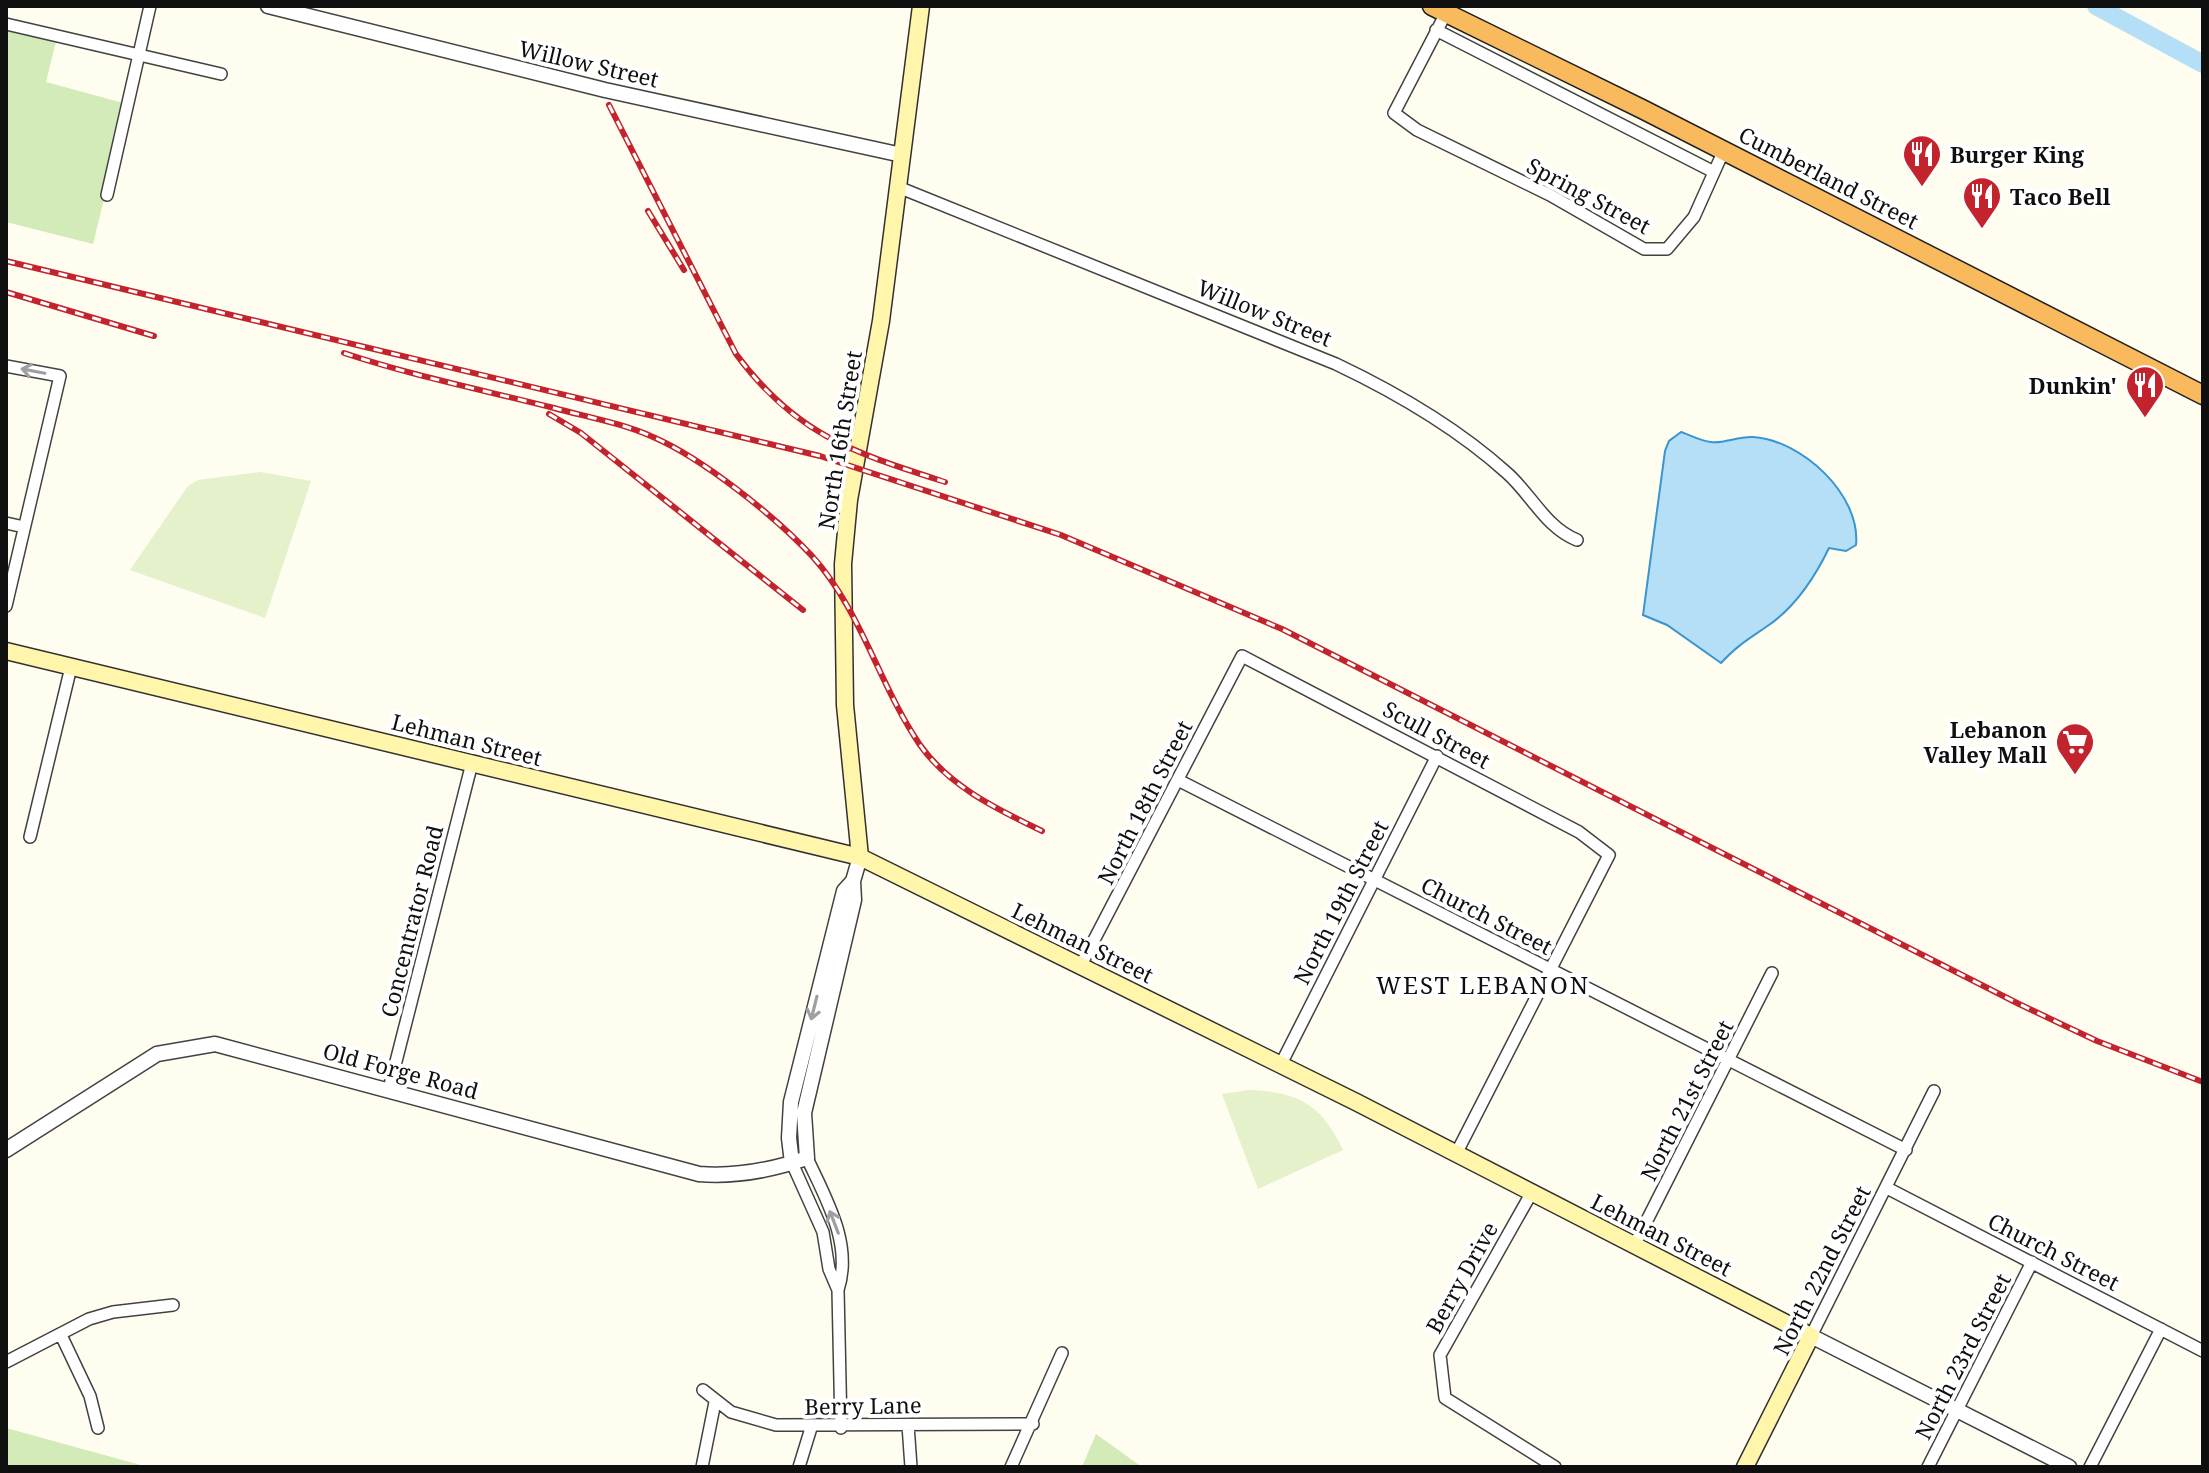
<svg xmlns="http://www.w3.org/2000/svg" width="2209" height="1473" viewBox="0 0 2209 1473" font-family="'Noto Serif',serif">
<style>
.green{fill:#d3eab9}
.pitch{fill:#e4f1cb}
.water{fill:#b4dff7;stroke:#3995d0;stroke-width:2}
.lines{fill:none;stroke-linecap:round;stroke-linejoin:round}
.river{stroke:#b4dff7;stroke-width:18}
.minor-casing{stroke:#424242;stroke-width:14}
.tertiary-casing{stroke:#424242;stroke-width:17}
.secondary-casing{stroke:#313131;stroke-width:19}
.trunk-casing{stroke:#202020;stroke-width:21}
.minor{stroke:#fff;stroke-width:11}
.tertiary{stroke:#fff;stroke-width:14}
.secondary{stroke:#fff5ab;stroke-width:16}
.trunk{stroke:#f9ba5d;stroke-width:18}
.rail-casing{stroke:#c2232c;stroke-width:6}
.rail{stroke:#fff;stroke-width:3;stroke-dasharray:9;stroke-linecap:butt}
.oneway{stroke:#9f9f9f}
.labels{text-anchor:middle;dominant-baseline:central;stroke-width:8;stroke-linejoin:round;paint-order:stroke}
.street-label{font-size:22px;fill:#0f0f0f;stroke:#fff}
.poi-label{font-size:22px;font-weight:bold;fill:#0f0f0f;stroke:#fff;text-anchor:start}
.neighbourhood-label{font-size:24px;letter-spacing:2px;fill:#0f0f0f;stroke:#fff}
</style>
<rect width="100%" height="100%" fill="#fffcf0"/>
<path class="green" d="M6 24 57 37 46 82 127 104 93 244 6 222Z
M6 1428 148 1467H6Z
M1096 1434 1142 1467H1082Z"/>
<path class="pitch" d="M260 472 311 481 265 618 130 570 188 486 198 480Z
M1249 1090C1299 1092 1322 1105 1343 1150L1258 1189 1222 1094Z"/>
<path class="water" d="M1681 432C1690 435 1701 441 1711 442 1723 444 1739 436 1753 437 1802 440 1861 495 1856 545L1846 551 1829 548C1814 579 1795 608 1766 627 1746 641 1738 645 1721 663L1667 625 1643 615 1665 451 1669 441Z"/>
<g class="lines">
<path class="river" d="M2096 6 2203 64"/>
<g class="minor-casing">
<path id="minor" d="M1446 13 1394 113 1417 130 1550 195 1644 249H1667L1694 217 1724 150
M6 24 221 74
M1436 30 1714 172
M898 187 1336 364C1397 393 1456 427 1507 473 1531 494 1546 528 1577 540
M107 195 150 6
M6 366 60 376 6 606
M6 523 24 527
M1178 780 1906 1150
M30 837 71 667
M1081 965 1242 656 1579 832 1609 855 1457 1152
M1280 1066 1437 756
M389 1089 472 763
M807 1158C826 1199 853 1244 838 1290L841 1428
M792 1163 823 1232 829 1269 838 1290
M1887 1188 2203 1351
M1532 1192 1440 1355 1445 1398 1555 1467
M1634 1246 1772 973
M61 1335 90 1396 98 1428
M1811 1336 1934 1091
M6 1362 89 1319 113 1312 173 1305
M703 1390 731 1412 776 1425 1033 1424
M908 1425 911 1467
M702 1467 715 1402
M799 1467 811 1428
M1011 1467 1062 1353
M1928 1467 2032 1262
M2090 1467 2161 1329"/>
</g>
<g class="tertiary-casing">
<path id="tertiary" d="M268 6 605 90 902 155
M6 1150 157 1054 215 1044 699 1174C736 1177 772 1170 807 1158L804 1113 854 900 853 881 860 857
M792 1163 789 1138 791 1102 844 891 853 881
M1811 1336 2069 1467"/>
</g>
<g class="secondary-casing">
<path id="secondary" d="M6 651 860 857 1356 1102 1811 1336 1745 1467
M860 857 845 705 843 564 849 500 881 321 921 6"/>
</g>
<g class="trunk-casing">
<path id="trunk" d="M1432 6 1642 109 2203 395"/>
</g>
<use href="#minor" class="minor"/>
<use href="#tertiary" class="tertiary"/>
<use href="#secondary" class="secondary"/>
<use href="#trunk" class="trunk"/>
<g class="rail-casing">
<path id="rail" d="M609 105 736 354C796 435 852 452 945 482
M648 211 684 270
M6 261 820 456 1061 535 1282 629 2019 1004 2097 1041 2203 1082
M6 292 154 336
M344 353C413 376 483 390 554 408 587 417 622 423 653 437 702 458 775 516 812 556 861 610 879 685 920 745 950 787 997 809 1042 831
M549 414 581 433 803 610"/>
</g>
<use href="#rail" class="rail"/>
</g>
<defs><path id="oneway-shaft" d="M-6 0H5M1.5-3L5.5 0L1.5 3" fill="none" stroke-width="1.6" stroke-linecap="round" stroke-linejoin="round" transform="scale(2)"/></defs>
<g class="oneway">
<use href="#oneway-shaft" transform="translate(33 371) rotate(-169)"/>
<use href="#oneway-shaft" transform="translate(814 1008) rotate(104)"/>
<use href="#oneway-shaft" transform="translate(834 1222) rotate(-111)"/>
</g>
<defs>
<g id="restaurant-pin" transform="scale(2)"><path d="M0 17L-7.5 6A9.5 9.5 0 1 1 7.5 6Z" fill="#c2232c" stroke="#fff"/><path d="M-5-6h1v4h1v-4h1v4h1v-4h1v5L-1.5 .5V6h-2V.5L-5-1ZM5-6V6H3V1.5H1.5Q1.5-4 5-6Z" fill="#fff"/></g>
<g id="supermarket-pin" transform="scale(2)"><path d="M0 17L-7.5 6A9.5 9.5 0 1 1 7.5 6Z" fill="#c2232c" stroke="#fff"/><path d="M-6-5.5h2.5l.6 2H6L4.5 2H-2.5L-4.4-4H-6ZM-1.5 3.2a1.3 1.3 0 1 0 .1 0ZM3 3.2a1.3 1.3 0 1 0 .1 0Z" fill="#fff"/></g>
</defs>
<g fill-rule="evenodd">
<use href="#restaurant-pin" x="1922" y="154"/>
<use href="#restaurant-pin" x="1982" y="196"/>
<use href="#restaurant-pin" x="2145" y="385"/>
<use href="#supermarket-pin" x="2075" y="742"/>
</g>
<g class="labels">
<g class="street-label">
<text transform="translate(589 63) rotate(13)">Willow Street</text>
<text transform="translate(1829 177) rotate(27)">Cumberland Street</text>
<text transform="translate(1589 195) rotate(28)">Spring Street</text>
<text transform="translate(1265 312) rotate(22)">Willow Street</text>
<text transform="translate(839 440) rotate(-81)">North 16th Street</text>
<text transform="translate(1437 734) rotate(28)">Scull Street</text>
<text transform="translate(467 739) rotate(14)">Lehman Street</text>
<text transform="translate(1144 802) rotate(-63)">North 18th Street</text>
<text transform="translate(1340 902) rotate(-63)">North 19th Street</text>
<text transform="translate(1487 915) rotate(27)">Church Street</text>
<text transform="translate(411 921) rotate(-76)">Concentrator Road</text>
<text transform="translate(1083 942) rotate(26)">Lehman Street</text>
<text transform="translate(401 1070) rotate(15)">Old Forge Road</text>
<text transform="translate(1686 1100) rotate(-63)">North 21st Street</text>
<text transform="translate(1662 1234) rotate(27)">Lehman Street</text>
<text transform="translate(2054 1251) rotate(27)">Church Street</text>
<text transform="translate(1821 1270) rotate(-63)">North 22nd Street</text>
<text transform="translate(1461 1277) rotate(-61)">Berry Drive</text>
<text transform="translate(1962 1356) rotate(-63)">North 23rd Street</text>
<text transform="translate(863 1405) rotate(-1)">Berry Lane</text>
</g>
<g class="poi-label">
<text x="1950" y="154">Burger King</text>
<text x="2010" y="196">Taco Bell</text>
<text x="2117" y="385" text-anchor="end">Dunkin'</text>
<text x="2047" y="729" text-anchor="end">Lebanon<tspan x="2047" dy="25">Valley Mall</tspan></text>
</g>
<g class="neighbourhood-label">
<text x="1483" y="984">WEST LEBANON</text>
</g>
</g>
<rect width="2209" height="1473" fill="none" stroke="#0f0f0f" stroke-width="16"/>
</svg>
